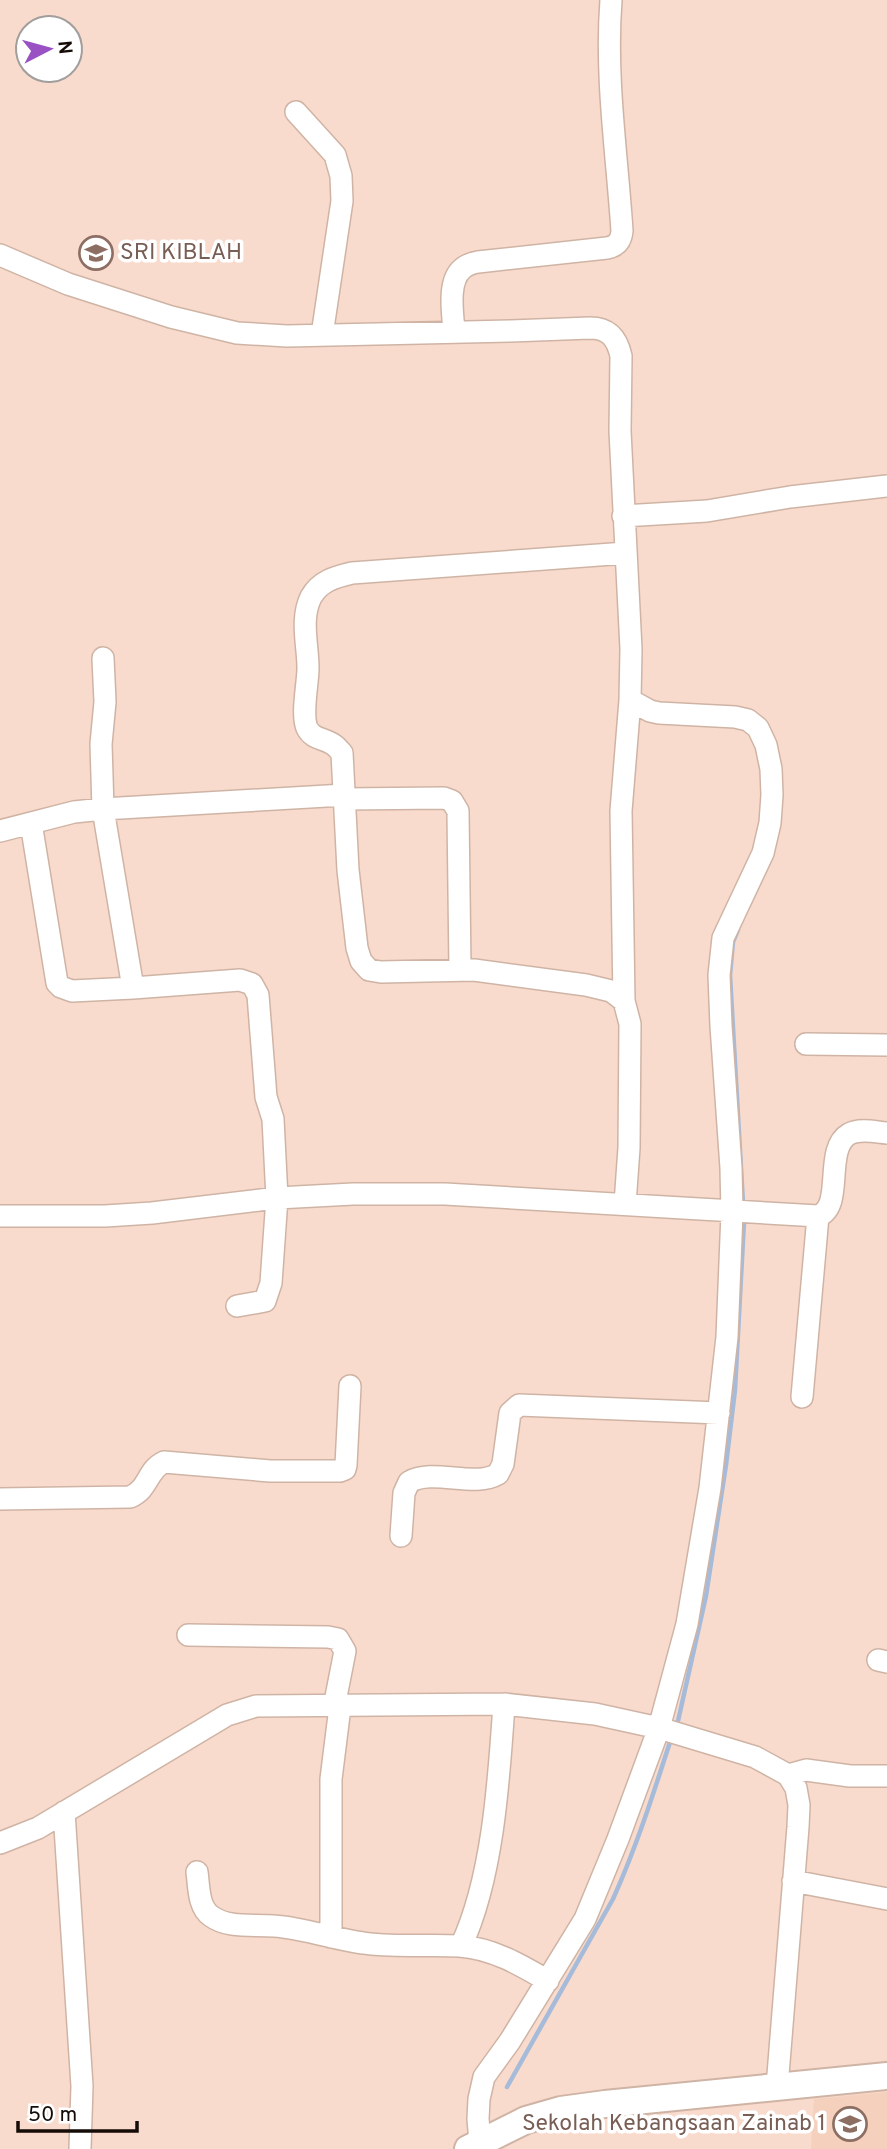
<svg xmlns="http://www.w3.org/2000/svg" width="887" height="2149" viewBox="0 0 887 2149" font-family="Overpass,sans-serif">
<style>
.built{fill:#f4d0bd}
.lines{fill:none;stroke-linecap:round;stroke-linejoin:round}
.stream{stroke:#a5bbd9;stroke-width:4.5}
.minor-casing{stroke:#cfb4a5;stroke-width:24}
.major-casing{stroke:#cfb4a5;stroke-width:30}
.minor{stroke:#fff;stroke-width:21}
.major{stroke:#fff;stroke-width:26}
.labels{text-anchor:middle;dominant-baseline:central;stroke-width:7;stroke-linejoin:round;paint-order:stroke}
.education-label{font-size:23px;fill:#785e54;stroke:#fff;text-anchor:start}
</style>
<rect width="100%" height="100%" fill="#f8dbcd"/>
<path class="built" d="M887 2092V2149H811L814 2099Z"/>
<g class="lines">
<path class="stream" d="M738 930 733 942 730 975 743 1203
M678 1721 706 1596 726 1465 735 1390 744 1222
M507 2087 613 1899C636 1848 653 1795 670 1742"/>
<g class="minor-casing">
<path id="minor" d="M296 112 335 155 341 176 342 201 322 335
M0 255 68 284 171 317 237 333 287 336 511 331 590 328C609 328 617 338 621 356L620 431 631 649 630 700 621 811 624 1001
M454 332C453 314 447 282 462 269 466 265 473 263 478 262L607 248C617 246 621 241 622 231 617 154 605 77 611 0
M623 516 707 511 790 497 887 486
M103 658 105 702 101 744 103 809 133 988 240 980 252 984 258 995 266 1097 273 1119 277 1198 271 1283 265 1301 237 1306
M344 799 444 798 452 801 458 811 460 970
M31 823 57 983 61 987 72 991 133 988
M0 831 74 812 103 809 344 795
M806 1044 887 1045
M625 1204 629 1148 630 1024 624 1001 611 991 586 985 474 970 381 972 369 970 361 961 357 948 348 870 342 753C339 750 337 747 334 745 325 738 313 740 307 728 301 714 308 684 308 668 308 645 300 619 311 597 320 581 335 577 352 573L626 553
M0 1216H105L152 1213 277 1198 353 1194H445L818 1216C845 1207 823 1149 849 1134 860 1128 875 1132 887 1133
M802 1397 818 1216
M0 1499 130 1497C149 1489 147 1470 164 1462L270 1471H340L345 1469 346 1465 350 1386
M401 1536 404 1493 409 1482C433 1468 474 1488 498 1474L503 1464 510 1413 519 1405 719 1413
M188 1635 328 1637 338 1639 345 1651 334 1707
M878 1660 887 1662
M788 1775 806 1770 850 1776H887
M64 1812 82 2086 80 2149
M0 1843 38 1828 227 1715 256 1706 504 1704 595 1714 659 1728 687 1624 710 1488 727 1337 732 1213 731 1168 721 1026 719 975 723 938 763 853 770 823 772 795 771 769 766 745 758 728 748 720 735 717 659 713 650 711 630 700
M197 1872C199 1886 198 1907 211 1916 229 1929 253 1924 274 1926 304 1928 333 1939 363 1943 395 1948 427 1944 459 1946 492 1948 521 1965 548 1981
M793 1881 887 1899
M331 1937V1779L340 1707
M461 1946C493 1878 499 1779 504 1704
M480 2142 478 2119 479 2099 484 2077 510 2041 585 1919 618 1839 659 1728 755 1757 788 1775 796 1788 799 1805 798 1827 777 2087"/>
</g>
<g class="major-casing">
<path id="major" d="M468 2149 526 2120 561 2110 605 2104 887 2076"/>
</g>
<use href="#minor" class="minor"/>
<use href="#major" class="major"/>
</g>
<defs>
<g id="school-ring" transform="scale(1.75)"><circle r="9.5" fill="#fff" stroke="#8d6e63" stroke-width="1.5"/><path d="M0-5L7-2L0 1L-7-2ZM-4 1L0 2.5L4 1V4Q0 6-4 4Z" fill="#8d6e63"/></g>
</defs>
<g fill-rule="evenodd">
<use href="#school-ring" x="96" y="253"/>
<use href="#school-ring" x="850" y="2124"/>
</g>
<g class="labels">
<g class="education-label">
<text x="120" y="253">SRI KIBLAH</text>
<text x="826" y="2124" text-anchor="end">Sekolah Kebangsaan Zainab 1</text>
</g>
</g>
<g transform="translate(49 49) rotate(84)"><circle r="33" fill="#ffffff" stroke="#a19e9c" stroke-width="2"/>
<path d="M0-5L12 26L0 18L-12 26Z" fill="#9951c4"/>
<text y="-10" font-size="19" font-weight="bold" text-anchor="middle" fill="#150c07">N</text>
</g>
<path d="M18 2121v10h119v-10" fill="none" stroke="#150c07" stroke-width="3.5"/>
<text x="28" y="2121" font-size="21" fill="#150c07" stroke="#ffffff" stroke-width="5" paint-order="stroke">50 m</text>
</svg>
